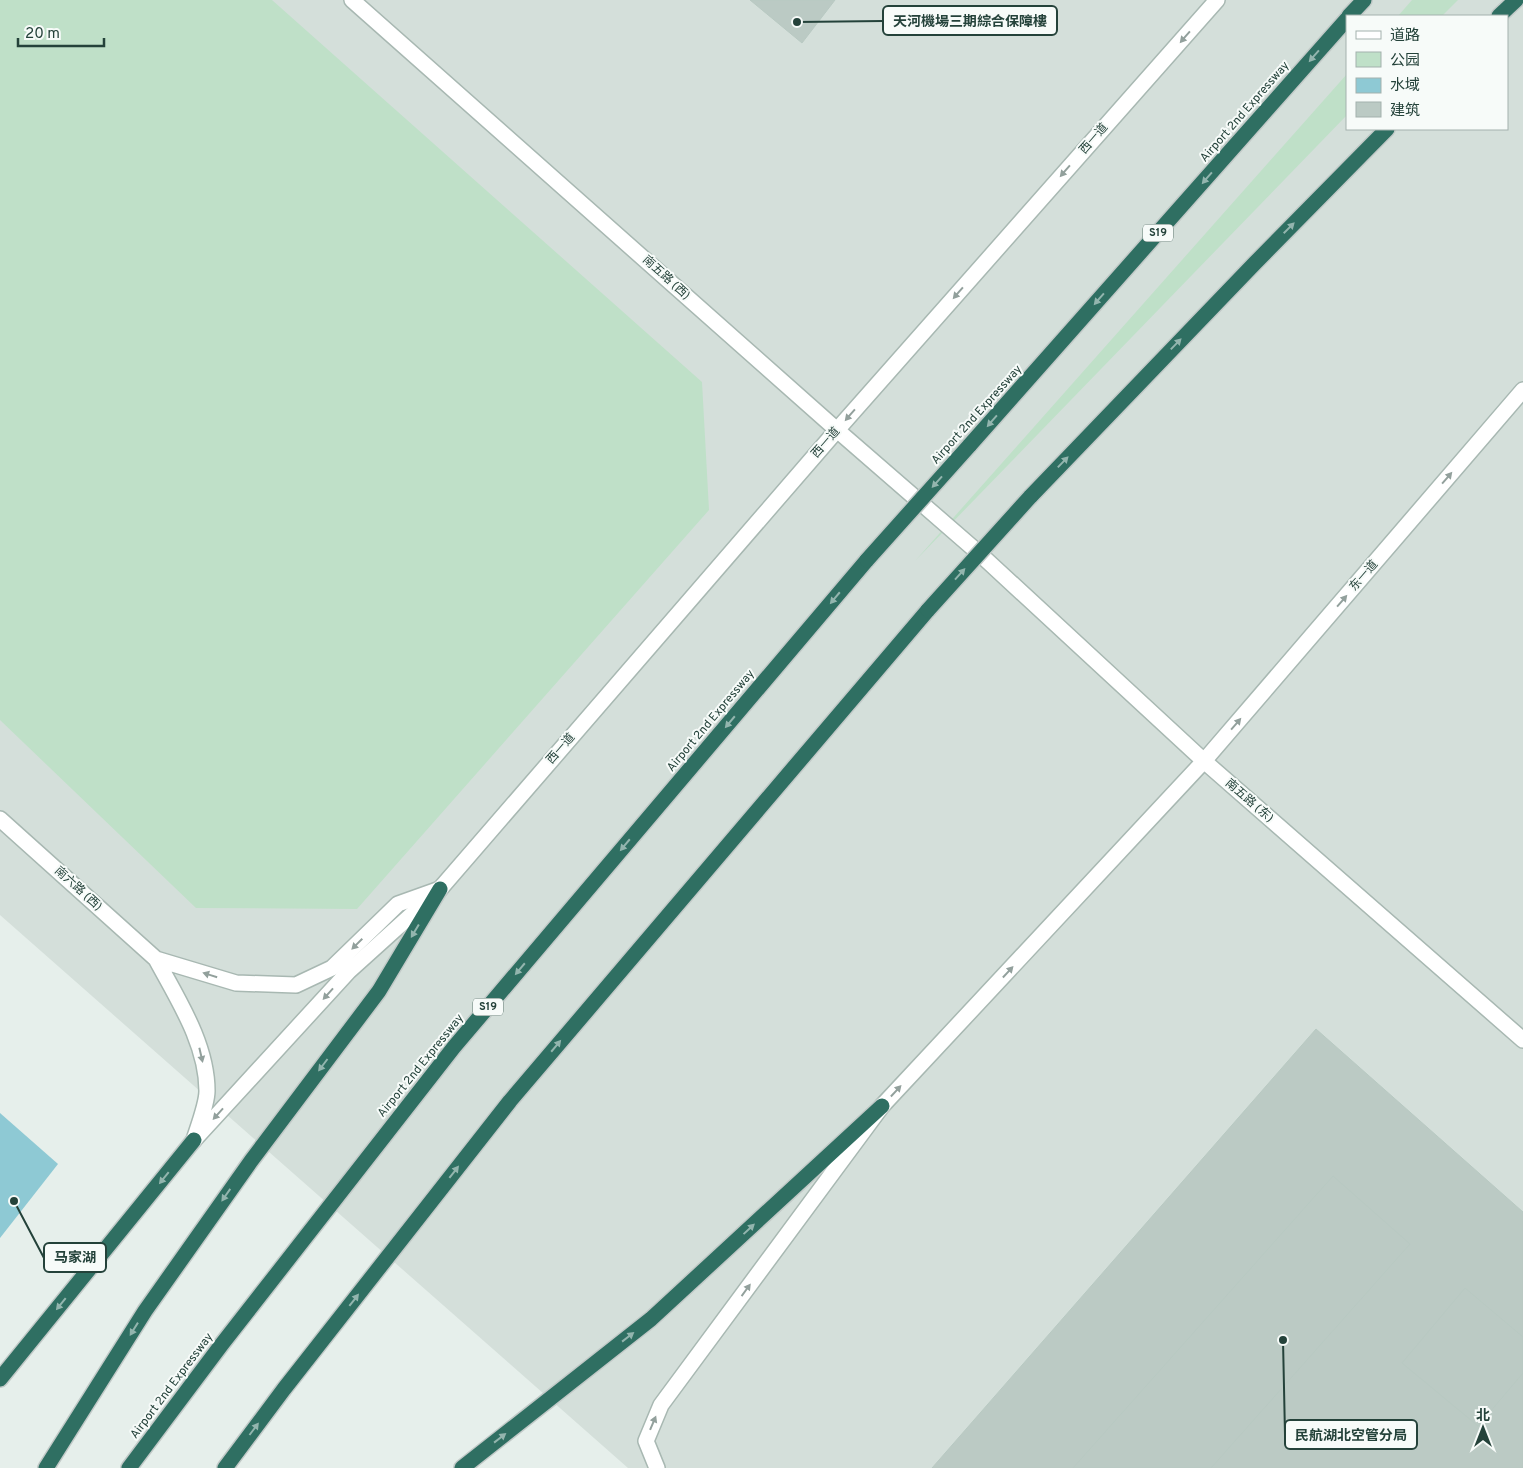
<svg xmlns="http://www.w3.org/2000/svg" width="1523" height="1468" viewBox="0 0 1523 1468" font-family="Overpass,'Noto Sans SC',sans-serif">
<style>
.built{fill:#d4dfda;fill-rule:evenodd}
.green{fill:#bfe0c8}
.water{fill:#8ec9d4}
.building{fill:#bbcac4;stroke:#b8c9c2}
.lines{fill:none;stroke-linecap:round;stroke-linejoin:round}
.minor-casing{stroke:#a8b8b2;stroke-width:18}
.tertiary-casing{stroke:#a8b8b2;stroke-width:18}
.motorway-casing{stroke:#c2cac8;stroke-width:18}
.minor{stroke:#fff;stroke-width:15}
.tertiary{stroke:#fff;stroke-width:15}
.motorway{stroke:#2f6f62;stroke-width:15}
.motorway-bridge-casing{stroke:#c2cac8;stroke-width:18;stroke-linecap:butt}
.motorway-bridge{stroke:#2f6f62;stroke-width:15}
.oneway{fill:#92a09c}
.oneway2{fill:#93b5ae}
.labels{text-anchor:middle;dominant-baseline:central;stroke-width:4;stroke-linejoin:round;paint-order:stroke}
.shield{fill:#f7fbf9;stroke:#637a73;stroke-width:1}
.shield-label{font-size:11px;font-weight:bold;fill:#24423a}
.street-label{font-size:12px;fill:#24423a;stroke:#f7fbf9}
.leader{fill:none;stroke:#24423a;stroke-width:2}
.callout-dot{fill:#24423a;stroke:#f7fbf9;stroke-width:2}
.callout{fill:#f7fbf9;stroke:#24423a;stroke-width:2}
.callout-label{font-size:14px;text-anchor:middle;font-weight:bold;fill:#24423a}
</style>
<rect width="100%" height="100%" fill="#e6efeb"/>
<path class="built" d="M0 0H1523V1468H628L0 915ZM1347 16H1507V129H1347Z"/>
<path class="green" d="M0 0H272L702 382 709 510 357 909 196 908 0 720Z
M1412 0H1458L1442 16H1398Z
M1347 74V115L915 561Z"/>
<path class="water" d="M0 1113 58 1164 0 1238Z"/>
<path class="building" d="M750 0H835L802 43Z
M1316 1029 1523 1212V1468H932Z
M1333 1176 1410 1244 1211 1468H1073Z
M1465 1288 1523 1337V1373L1478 1426 1402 1363Z"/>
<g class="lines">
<g class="minor-casing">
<path id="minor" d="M352 0 837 430 981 555 1204 761 1523 1040
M0 819 156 959
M194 1140C198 1127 207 1104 207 1091 207 1044 178 1000 156 959L236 983 296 985 332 968 398 904 440 889
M657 1468 646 1441 661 1405 882 1106 1204 761"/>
</g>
<g class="tertiary-casing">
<path id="tertiary" d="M1204 761 1523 390
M194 1140 349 971 440 889 837 430 1217 0"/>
</g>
<g class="motorway-casing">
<path id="motorway" d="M1349 16 1364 0
M1499 16 1516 0
M969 446 1347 19
M1030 497 1255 263 1387 129
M0 1379 194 1140
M46 1468 145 1311 251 1161 379 991 440 889
M129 1468 222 1344 454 1047 867 560
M225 1468 284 1389 510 1101 928 610
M462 1468 651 1319 882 1106"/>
</g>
<use href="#minor" class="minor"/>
<use href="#tertiary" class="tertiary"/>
<use href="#motorway" class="motorway"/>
<g class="motorway-bridge-casing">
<path id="motorway-bridge" d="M867 560 969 446
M928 610 1030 497"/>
</g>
<use href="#motorway-bridge" class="motorway-bridge"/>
</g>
<defs><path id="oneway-solid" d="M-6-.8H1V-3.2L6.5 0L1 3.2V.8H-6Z" transform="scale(1.25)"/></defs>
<g class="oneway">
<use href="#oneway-solid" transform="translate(1185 37) rotate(131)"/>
<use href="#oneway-solid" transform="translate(1065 171) rotate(131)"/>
<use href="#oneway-solid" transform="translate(958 293) rotate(131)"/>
<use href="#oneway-solid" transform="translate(850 415) rotate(131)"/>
<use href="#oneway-solid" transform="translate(1447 478) rotate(-49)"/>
<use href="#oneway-solid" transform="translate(1342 601) rotate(-49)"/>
<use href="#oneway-solid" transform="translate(1236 724) rotate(-49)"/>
<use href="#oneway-solid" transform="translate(357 944) rotate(135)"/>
<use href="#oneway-solid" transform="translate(1008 972) rotate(-47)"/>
<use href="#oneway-solid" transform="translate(210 975) rotate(-163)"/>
<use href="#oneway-solid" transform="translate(328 994) rotate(132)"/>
<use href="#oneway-solid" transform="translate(201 1055) rotate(77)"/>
<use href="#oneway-solid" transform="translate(896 1091) rotate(-47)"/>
<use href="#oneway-solid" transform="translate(218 1114) rotate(132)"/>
<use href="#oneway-solid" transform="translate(746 1290) rotate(-54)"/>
<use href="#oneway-solid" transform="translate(653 1423) rotate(-67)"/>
</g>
<g class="oneway2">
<use href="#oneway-solid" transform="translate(1314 56) rotate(131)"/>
<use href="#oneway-solid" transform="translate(1207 178) rotate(131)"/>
<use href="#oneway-solid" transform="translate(1289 228) rotate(-45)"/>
<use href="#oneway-solid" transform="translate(1099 299) rotate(131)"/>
<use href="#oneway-solid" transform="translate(1176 344) rotate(-46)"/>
<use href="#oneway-solid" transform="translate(992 421) rotate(131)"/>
<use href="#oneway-solid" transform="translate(1063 462) rotate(-46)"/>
<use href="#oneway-solid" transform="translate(937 482) rotate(132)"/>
<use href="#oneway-solid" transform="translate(960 574) rotate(-48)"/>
<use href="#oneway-solid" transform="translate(835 598) rotate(130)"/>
<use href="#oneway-solid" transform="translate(730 722) rotate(130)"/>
<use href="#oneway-solid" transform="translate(625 845) rotate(130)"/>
<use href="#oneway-solid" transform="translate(415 931) rotate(121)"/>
<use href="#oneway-solid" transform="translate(520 969) rotate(130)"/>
<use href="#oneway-solid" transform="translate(556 1046) rotate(-50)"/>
<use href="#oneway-solid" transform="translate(323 1065) rotate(127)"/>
<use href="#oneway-solid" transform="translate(454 1172) rotate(-52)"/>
<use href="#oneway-solid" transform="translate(164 1178) rotate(129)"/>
<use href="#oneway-solid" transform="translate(226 1195) rotate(125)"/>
<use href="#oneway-solid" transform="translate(749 1229) rotate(-43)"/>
<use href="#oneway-solid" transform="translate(354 1300) rotate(-52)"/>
<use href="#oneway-solid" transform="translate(61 1304) rotate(129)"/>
<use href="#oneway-solid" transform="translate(134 1329) rotate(122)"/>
<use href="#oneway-solid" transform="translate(628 1337) rotate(-38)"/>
<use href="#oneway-solid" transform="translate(254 1429) rotate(-53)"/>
<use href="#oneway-solid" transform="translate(500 1438) rotate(-38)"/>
</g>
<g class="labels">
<g class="shield">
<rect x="1143" y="224.5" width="30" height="17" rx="4"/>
<rect x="473" y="998.5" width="30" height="17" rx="4"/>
</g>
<g class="shield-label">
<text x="1158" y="233">S19</text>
<text x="488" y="1007">S19</text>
</g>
<g class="street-label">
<text transform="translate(1245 112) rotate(-49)">Airport 2nd Expressway</text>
<text transform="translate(1094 139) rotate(-49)">西一道</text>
<text transform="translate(666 278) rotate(42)">南五路 (西)</text>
<text transform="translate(977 415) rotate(-48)">Airport 2nd Expressway</text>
<text transform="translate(826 443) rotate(-49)">西一道</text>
<text transform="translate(1364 576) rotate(-49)">东一道</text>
<text transform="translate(711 721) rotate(-50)">Airport 2nd Expressway</text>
<text transform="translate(561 749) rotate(-49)">西一道</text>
<text transform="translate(1249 801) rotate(41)">南五路 (东)</text>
<text transform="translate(78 889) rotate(42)">南六路 (西)</text>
<text transform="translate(421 1066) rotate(-51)">Airport 2nd Expressway</text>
<text transform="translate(172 1386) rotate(-53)">Airport 2nd Expressway</text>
</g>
</g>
<path class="leader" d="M797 22L883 21M14 1201L44 1258M1283 1340L1285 1435"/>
<g class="callout-dot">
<circle cx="797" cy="22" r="5"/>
<circle cx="14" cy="1201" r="5"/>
<circle cx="1283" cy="1340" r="5"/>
</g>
<g class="callout">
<rect x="883" y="6" width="174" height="29" rx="5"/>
<rect x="44" y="1243" width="62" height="29" rx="5"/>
<rect x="1285" y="1420" width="132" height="29" rx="5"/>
</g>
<g class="callout-label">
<text x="970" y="26">天河機場三期綜合保障樓</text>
<text x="75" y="1262">马家湖</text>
<text x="1351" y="1440">民航湖北空管分局</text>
</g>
<rect x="1346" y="15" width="162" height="115" fill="#f7fbf9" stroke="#a3b1ad"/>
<rect x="1356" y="31" width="25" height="8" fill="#ffffff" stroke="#a3b1ad"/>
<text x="1390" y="40" font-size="15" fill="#24423a">道路</text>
<rect x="1356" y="52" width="25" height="15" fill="#bfe0c8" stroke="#a3b1ad"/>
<text x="1390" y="65" font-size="15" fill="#24423a">公园</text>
<rect x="1356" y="78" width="25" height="15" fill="#8ec9d4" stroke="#a3b1ad"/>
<text x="1390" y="90" font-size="15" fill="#24423a">水域</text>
<rect x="1356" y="102" width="25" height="15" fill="#bbcac4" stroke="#a3b1ad"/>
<text x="1390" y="115" font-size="15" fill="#24423a">建筑</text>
<g transform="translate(1483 1428)" stroke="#f7fbf9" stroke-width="4" paint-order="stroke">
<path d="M0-4L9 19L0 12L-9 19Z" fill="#24423a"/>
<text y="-8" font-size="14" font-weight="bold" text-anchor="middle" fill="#24423a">北</text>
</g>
<path d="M18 38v8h86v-8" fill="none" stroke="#24423a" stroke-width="2.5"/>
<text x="25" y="38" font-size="15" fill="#24423a" stroke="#f7fbf9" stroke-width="4" paint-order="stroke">20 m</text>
</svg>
